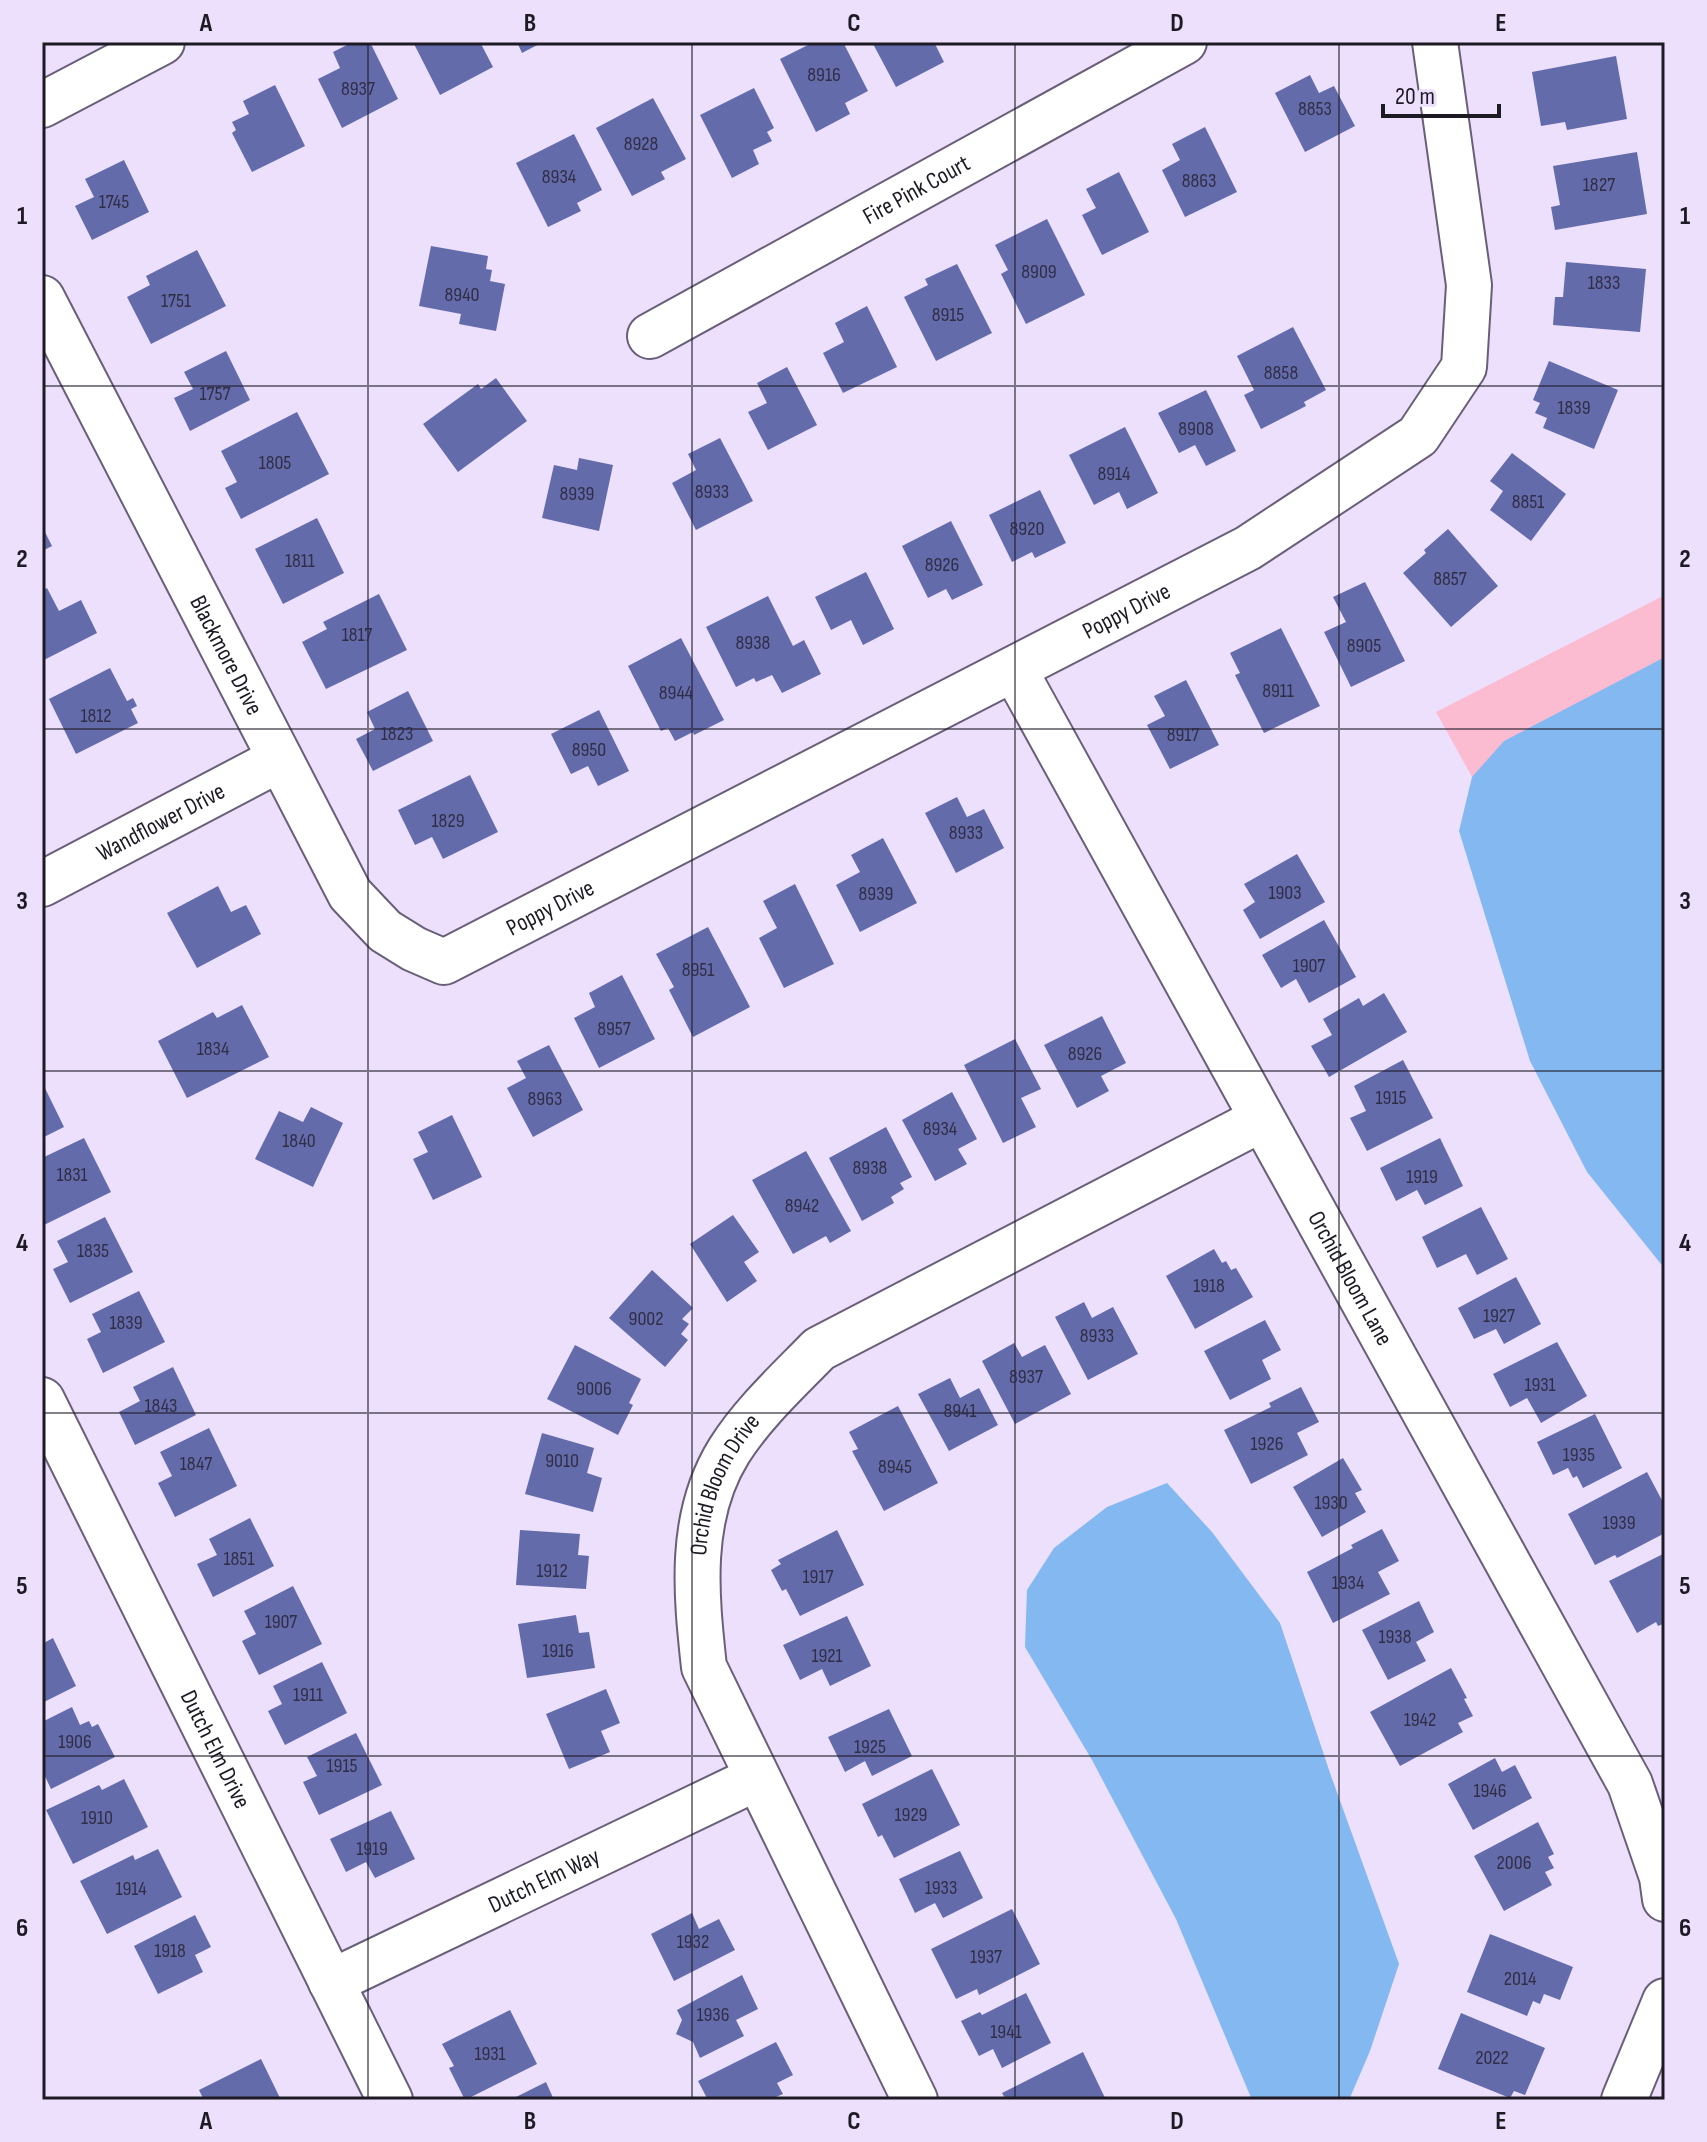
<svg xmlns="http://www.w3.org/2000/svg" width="1707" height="2142" viewBox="0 0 1707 2142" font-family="'Sofia Sans Condensed',sans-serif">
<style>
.green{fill:#fbbbd1}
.water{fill:#84b8f1}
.building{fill:#646baa}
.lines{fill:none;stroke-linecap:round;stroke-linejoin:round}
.minor-casing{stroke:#6a5f78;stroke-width:48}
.minor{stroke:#fff;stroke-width:44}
.grid{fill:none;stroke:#1e1a24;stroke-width:2;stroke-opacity:0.55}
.labels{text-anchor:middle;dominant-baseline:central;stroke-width:6;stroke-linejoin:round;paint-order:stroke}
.number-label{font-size:20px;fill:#302e46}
.street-label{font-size:24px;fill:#1e1a24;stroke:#ece0fd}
.neatline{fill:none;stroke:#1e1a24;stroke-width:3}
.grid-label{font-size:26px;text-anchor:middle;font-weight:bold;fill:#1e1a24}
</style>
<rect width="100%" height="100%" fill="#ece0fd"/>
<path class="green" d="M1665 595V676L1472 777 1436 712Z"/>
<path class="water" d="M1665 657V1269L1587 1172 1530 1061 1459 831 1472 777 1504 741Z
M1167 1483 1212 1532 1280 1623 1330 1773 1399 1964 1370 2051 1349 2100H1252L1176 1919 1092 1760 1025 1647 1027 1590 1054 1548 1107 1507Z"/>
<path class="building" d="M353 42H370L398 99 342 128 318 79 340 68 333 52Z
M418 42H480L493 67 440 95 414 44Z
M517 42H543L522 53Z
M814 42H843L868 91 845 103 850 114 816 132 780 59Z
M872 42H934L944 62 896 87Z
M1616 56 1627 119 1567 130 1565 122 1541 126 1532 72Z
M1310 75 1319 93 1334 86 1355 126 1305 152 1275 93Z
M275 85 305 146 252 172 232 133 236 130 232 122 249 114 243 101Z
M754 88 774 128 767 132 772 141 753 150 759 164 732 178 700 115Z
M653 98 686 159 661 172 665 179 632 196 596 128Z
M1205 127 1237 192 1185 217 1162 170 1180 160 1172 144Z
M574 134 602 190 577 203 581 211 548 227 516 163Z
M1637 152 1647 214 1555 230 1551 207 1560 205 1553 166Z
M124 160 149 212 92 240 75 206 94 197 85 179Z
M1119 172 1149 232 1102 255 1082 215 1096 208 1086 189Z
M1047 219 1085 295 1026 324 1001 274 1008 270 995 245Z
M431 246 488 256 486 269 492 270 490 281 505 284 496 331 459 324 461 314 419 306Z
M197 250 226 306 151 344 127 297 150 285 146 276Z
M1566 262 1646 269 1640 332 1553 325 1555 297H1563Z
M957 264 992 333 936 361 904 297 928 285 925 279Z
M867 306 897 367 843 393 823 353 844 342 835 323Z
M1293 327 1326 390 1304 402 1306 406 1261 429 1244 395 1254 390 1237 356Z
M226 351 250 400 190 431 174 398 193 389 184 372Z
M1549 361 1618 390 1594 449 1543 428 1547 418 1535 413 1540 403 1533 400Z
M787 367 817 425 768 450 748 412 767 403 757 383Z
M496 378 527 421 458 472 423 424 478 384 481 389Z
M1206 390 1236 451 1206 466 1195 445 1179 453 1158 413Z
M297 412 329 474 241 519 225 488 237 482 221 451Z
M1125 427 1158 493 1127 509 1119 492 1094 505 1069 455Z
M720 438 753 501 696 530 672 483 696 470 688 454Z
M1512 453 1566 494 1531 541 1490 510 1503 491 1490 481Z
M579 458 613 465 599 531 542 518 554 465 577 470Z
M1040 490 1066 543 1035 558 1032 552 1012 562 989 515Z
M317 518 344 573 283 604 255 549Z
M951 521 983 585 952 600 946 589 928 598 902 546Z
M42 526 52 546 42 551Z
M1448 529 1498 586 1451 627 1403 573 1426 553 1424 550Z
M866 572 894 629 863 645 851 620 831 630 815 597Z
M1365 582 1405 661 1351 687 1324 632 1346 622 1333 597Z
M47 588 59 611 81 600 97 633 42 661V591Z
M379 594 407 650 326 689 302 642 327 629 323 622Z
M768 596 793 646 804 640 821 674 782 693 772 675 756 682 754 678 736 687 706 627Z
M1281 628 1320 706 1264 733 1235 675 1240 673 1230 653Z
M681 638 724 720 694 735 693 732 675 741 668 728 661 731 628 666Z
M110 668 127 701 133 698 137 706 131 709 138 723 76 754 49 699Z
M1186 680 1219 745 1170 769 1147 725 1165 716 1154 696Z
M408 691 433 741 373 771 356 739 375 729 367 712Z
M599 710 629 771 598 786 588 766 571 774 551 734Z
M470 775 498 832 443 859 432 837 415 845 398 810Z
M957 797 967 817 984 809 1004 848 956 873 925 813Z
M883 838 917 903 860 932 836 885 860 872 851 855Z
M1297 854 1325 902 1260 939 1243 910 1255 902 1244 884Z
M795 884 834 964 784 988 759 938 777 928 763 901Z
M218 886 231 912 246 905 261 934 197 968 167 913Z
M1324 920 1356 977 1309 1003 1296 979 1281 988 1262 955Z
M708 927 750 1007 693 1037 669 990 674 987 656 954Z
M622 975 655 1039 599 1068 574 1018 595 1007 589 993Z
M1384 993 1407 1032 1329 1077 1311 1046 1332 1035 1323 1019 1359 998 1363 1006Z
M242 1005 269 1057 187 1098 158 1041 213 1012 217 1018Z
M1102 1016 1126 1063 1101 1076 1109 1091 1077 1108 1044 1045Z
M1015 1039 1041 1089 1021 1098 1036 1127 1003 1143 964 1065Z
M549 1045 583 1110 533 1137 507 1088 526 1078 517 1061Z
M1403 1060 1433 1118 1367 1151 1350 1118 1366 1111 1354 1086Z
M42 1082 64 1127 42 1138Z
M952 1092 977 1139 958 1149 967 1164 935 1181 902 1120Z
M311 1107 343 1123 313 1187 255 1159 279 1111 303 1122Z
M452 1115 482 1177 433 1200 413 1159 428 1152 418 1132Z
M886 1127 912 1177 900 1183 904 1189 891 1197 894 1203 862 1221 829 1158Z
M84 1138 111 1192 42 1226V1158Z
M1440 1138 1463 1186 1425 1205 1417 1190 1396 1201 1380 1168Z
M806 1151 851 1231 830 1243 826 1236 793 1254 752 1180Z
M1481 1207 1508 1259 1477 1275 1466 1254 1437 1268 1422 1237Z
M733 1215 759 1252 744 1262 757 1281 727 1302 690 1244Z
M105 1217 133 1272 70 1303 53 1269 68 1262 57 1241Z
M1214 1249 1222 1263 1226 1261 1231 1270 1236 1268 1253 1297 1195 1329 1166 1276Z
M652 1270 693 1308 682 1319 689 1324 681 1334 688 1340 665 1367 609 1318Z
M1516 1277 1541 1324 1504 1344 1496 1329 1474 1339 1458 1308Z
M139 1291 165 1342 103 1373 87 1339 101 1332 92 1314Z
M1084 1302 1092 1318 1113 1307 1138 1354 1088 1380 1055 1317Z
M1265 1320 1281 1350 1262 1360 1271 1379 1230 1400 1204 1351Z
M1557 1342 1587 1396 1541 1423 1527 1398 1510 1407 1493 1374Z
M1014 1343 1022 1357 1045 1345 1071 1394 1015 1424 982 1361Z
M575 1345 641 1379 629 1403 633 1405 618 1435 547 1399Z
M173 1367 196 1415 135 1445 119 1412 140 1401 133 1387Z
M950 1378 960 1398 979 1388 998 1425 949 1451 918 1394Z
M1301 1387 1319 1422 1297 1433 1308 1455 1251 1484 1224 1430 1271 1407 1269 1403Z
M898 1406 938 1483 884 1511 852 1451 858 1449 849 1432Z
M1595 1414 1622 1468 1583 1488 1577 1476 1573 1478 1568 1468 1553 1475 1537 1442Z
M209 1428 237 1486 175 1517 158 1483 172 1476 160 1452Z
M542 1433 594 1448 587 1473 602 1478 593 1512 525 1494Z
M1343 1458 1362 1490 1355 1493 1366 1512 1322 1537 1293 1487Z
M1647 1472 1665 1506V1533L1617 1558 1615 1555 1595 1565 1568 1514Z
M250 1518 274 1566 213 1597 197 1564 217 1555 209 1539Z
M1382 1529 1399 1561 1378 1572 1390 1594 1333 1623 1307 1572 1353 1548 1351 1545Z
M520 1530 580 1534 578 1555 589 1556 586 1589 516 1585Z
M837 1530 864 1585 800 1616 786 1589 782 1591 771 1570 781 1564 778 1560Z
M1665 1553V1623L1658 1626 1656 1622 1637 1633 1609 1581Z
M293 1586 322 1644 259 1675 242 1641 256 1634 244 1611Z
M1419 1601 1434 1632 1416 1642 1426 1661 1388 1680 1362 1630Z
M576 1615 579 1633 589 1632 595 1668 527 1678 518 1624Z
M847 1616 871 1666 830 1686 822 1669 800 1680 783 1645Z
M53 1638 76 1686 42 1703V1644Z
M322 1662 347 1713 285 1745 268 1711 282 1704 273 1686Z
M1451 1668 1467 1698 1464 1699 1473 1716 1458 1723 1463 1732 1400 1766 1370 1712Z
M606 1689 620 1723 601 1731 610 1752 569 1769 546 1714Z
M72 1707 80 1725 89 1721 92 1727 98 1724 115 1757 51 1789 42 1770V1722Z
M889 1709 912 1756 872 1776 865 1761 845 1772 828 1737Z
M356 1733 382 1785 319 1815 303 1782 317 1776 307 1757Z
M1495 1758 1502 1772 1515 1765 1532 1798 1473 1830 1448 1784Z
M932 1769 960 1825 894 1858 882 1835 878 1837 862 1804Z
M124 1779 148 1827 73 1864 46 1810 99 1785 102 1790Z
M391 1811 415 1859 375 1878 366 1862 346 1872 330 1839Z
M1538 1822 1554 1854 1548 1857 1554 1868 1545 1872 1552 1885 1504 1911 1474 1856Z
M158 1849 182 1897 107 1934 80 1881 133 1855 135 1860Z
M960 1851 983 1898 943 1918 935 1903 915 1913 899 1879Z
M1012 1909 1040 1964 979 1995 977 1989 956 1999 931 1949Z
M692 1913 699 1929 719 1919 735 1950 674 1981 651 1934Z
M195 1915 211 1947 195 1955 203 1972 158 1994 134 1946Z
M1490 1934 1573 1967 1560 2000 1544 1994 1540 2004 1533 2001 1527 2016 1467 1992Z
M742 1975 758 2009 736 2020 744 2036 700 2058 693 2042 676 2034 682 2020 677 2010Z
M1026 1993 1051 2043 1002 2068 993 2049 979 2056 961 2021 980 2012 982 2015Z
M510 2010 537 2064 465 2100 449 2068 454 2066 442 2044Z
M1461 2013 1545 2048 1525 2095 1514 2091 1510 2098 1438 2069Z
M776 2042 793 2075 777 2083 783 2094 776 2097 777 2100H708L698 2081Z
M1083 2052 1106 2100H1006L1002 2093Z
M261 2059 281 2100H204L199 2090Z
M546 2082 554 2100H510Z"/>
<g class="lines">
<g class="minor-casing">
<g id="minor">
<path d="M42 105 162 42"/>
<path id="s1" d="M42 298 350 894 385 931 414 949 444 962 1248 548 1418 436 1464 367 1469 285 1435 42"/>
<path id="s2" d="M650 336 1184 42"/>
<path id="s3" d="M1014 669 1630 1784 1662 1877 1665 1899"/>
<path id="s4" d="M42 884 280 759"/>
<path id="s5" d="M42 1400 390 2100"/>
<path id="s6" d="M331 1982 757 1778"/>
<path id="s7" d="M915 2100 704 1667C696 1594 688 1517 729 1451 753 1413 788 1381 819 1349L1262 1119"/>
<path d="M1624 2100 1665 2001"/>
</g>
</g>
<use href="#minor" class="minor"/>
</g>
<path class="grid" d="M368 42V2100M692 42V2100M1015 42V2100M1339 42V2100M42 386H1665M42 729H1665M42 1071H1665M42 1413H1665M42 1756H1665"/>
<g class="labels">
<g class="number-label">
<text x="824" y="75">8916</text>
<text x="358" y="89">8937</text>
<text x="1315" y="109">8853</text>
<text x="641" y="144">8928</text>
<text x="559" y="177">8934</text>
<text x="1199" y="181">8863</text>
<text x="1599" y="185">1827</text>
<text x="114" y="202">1745</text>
<text x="1039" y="272">8909</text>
<text x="1604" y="283">1833</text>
<text x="462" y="295">8940</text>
<text x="176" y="301">1751</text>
<text x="948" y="315">8915</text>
<text x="1281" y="373">8858</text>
<text x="215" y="394">1757</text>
<text x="1574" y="408">1839</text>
<text x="1196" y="429">8908</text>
<text x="275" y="463">1805</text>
<text x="1114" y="474">8914</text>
<text x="712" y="492">8933</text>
<text x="577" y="494">8939</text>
<text x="1528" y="502">8851</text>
<text x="1027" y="529">8920</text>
<text x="300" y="561">1811</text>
<text x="942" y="565">8926</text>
<text x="1450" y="579">8857</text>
<text x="357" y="635">1817</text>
<text x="753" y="643">8938</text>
<text x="1364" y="646">8905</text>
<text x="1278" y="691">8911</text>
<text x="676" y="693">8944</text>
<text x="96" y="716">1812</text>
<text x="397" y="734">1823</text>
<text x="1183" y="735">8917</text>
<text x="589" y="750">8950</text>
<text x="448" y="821">1829</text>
<text x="966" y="833">8933</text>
<text x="1285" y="893">1903</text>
<text x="876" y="894">8939</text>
<text x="1309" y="966">1907</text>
<text x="698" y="970">8951</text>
<text x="614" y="1029">8957</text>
<text x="213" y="1049">1834</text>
<text x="1085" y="1054">8926</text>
<text x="1391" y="1098">1915</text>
<text x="545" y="1099">8963</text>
<text x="940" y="1129">8934</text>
<text x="299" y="1141">1840</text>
<text x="870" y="1168">8938</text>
<text x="72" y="1175">1831</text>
<text x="1422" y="1177">1919</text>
<text x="802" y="1206">8942</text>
<text x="93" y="1251">1835</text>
<text x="1209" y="1286">1918</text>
<text x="1499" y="1316">1927</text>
<text x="646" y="1319">9002</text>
<text x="126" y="1323">1839</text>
<text x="1097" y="1336">8933</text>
<text x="1026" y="1377">8937</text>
<text x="1540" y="1385">1931</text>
<text x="594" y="1389">9006</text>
<text x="161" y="1406">1843</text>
<text x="960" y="1411">8941</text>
<text x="1267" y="1444">1926</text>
<text x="1579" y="1455">1935</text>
<text x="562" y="1461">9010</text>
<text x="196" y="1464">1847</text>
<text x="895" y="1467">8945</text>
<text x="1331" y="1503">1930</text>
<text x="1619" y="1523">1939</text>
<text x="239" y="1559">1851</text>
<text x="552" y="1571">1912</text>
<text x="818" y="1577">1917</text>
<text x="1348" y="1583">1934</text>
<text x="281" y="1622">1907</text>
<text x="1395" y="1637">1938</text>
<text x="558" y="1651">1916</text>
<text x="827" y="1656">1921</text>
<text x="308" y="1695">1911</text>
<text x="1420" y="1720">1942</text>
<text x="75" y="1742">1906</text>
<text x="870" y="1747">1925</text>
<text x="342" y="1766">1915</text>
<text x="1490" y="1791">1946</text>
<text x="911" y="1815">1929</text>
<text x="97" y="1818">1910</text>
<text x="372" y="1849">1919</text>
<text x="1514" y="1863">2006</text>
<text x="941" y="1888">1933</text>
<text x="131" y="1889">1914</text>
<text x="693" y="1942">1932</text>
<text x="170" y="1951">1918</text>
<text x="986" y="1957">1937</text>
<text x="1520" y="1979">2014</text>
<text x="713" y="2015">1936</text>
<text x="1006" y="2032">1941</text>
<text x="490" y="2054">1931</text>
<text x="1492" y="2058">2022</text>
</g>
<g class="street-label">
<text stroke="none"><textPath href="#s2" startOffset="304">Fire Pink Court</textPath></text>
<text stroke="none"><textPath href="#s1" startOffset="1556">Poppy Drive</textPath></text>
<text stroke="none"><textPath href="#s1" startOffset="402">Blackmore Drive</textPath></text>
<text stroke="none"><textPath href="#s4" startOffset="134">Wandflower Drive</textPath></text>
<text stroke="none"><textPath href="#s1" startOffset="908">Poppy Drive</textPath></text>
<text stroke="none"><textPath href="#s3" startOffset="696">Orchid Bloom Lane</textPath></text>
<text stroke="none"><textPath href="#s7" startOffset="670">Orchid Bloom Drive</textPath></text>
<text stroke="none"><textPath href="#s5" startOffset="390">Dutch Elm Drive</textPath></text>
<text stroke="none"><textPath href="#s6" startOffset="236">Dutch Elm Way</textPath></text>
</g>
</g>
<rect width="1707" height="2142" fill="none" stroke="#ece0fd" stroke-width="88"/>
<path d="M1383 104v12h116v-12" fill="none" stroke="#1e1a24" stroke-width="4"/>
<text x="1395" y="104" font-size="24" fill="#1e1a24" stroke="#ece0fd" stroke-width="6" paint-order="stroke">20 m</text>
<rect x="44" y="44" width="1619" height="2054" class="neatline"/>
<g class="grid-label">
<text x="206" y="31">A</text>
<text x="530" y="31">B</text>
<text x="854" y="31">C</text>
<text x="1177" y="31">D</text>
<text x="1501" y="31">E</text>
<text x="22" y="224">1</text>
<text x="1685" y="224">1</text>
<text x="22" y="567">2</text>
<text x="1685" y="567">2</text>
<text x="22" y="909">3</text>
<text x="1685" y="909">3</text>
<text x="22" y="1251">4</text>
<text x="1685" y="1251">4</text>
<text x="22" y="1594">5</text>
<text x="1685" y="1594">5</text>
<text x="22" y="1936">6</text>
<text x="1685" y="1936">6</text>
<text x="206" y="2129">A</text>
<text x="530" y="2129">B</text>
<text x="854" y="2129">C</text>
<text x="1177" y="2129">D</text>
<text x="1501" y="2129">E</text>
</g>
</svg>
